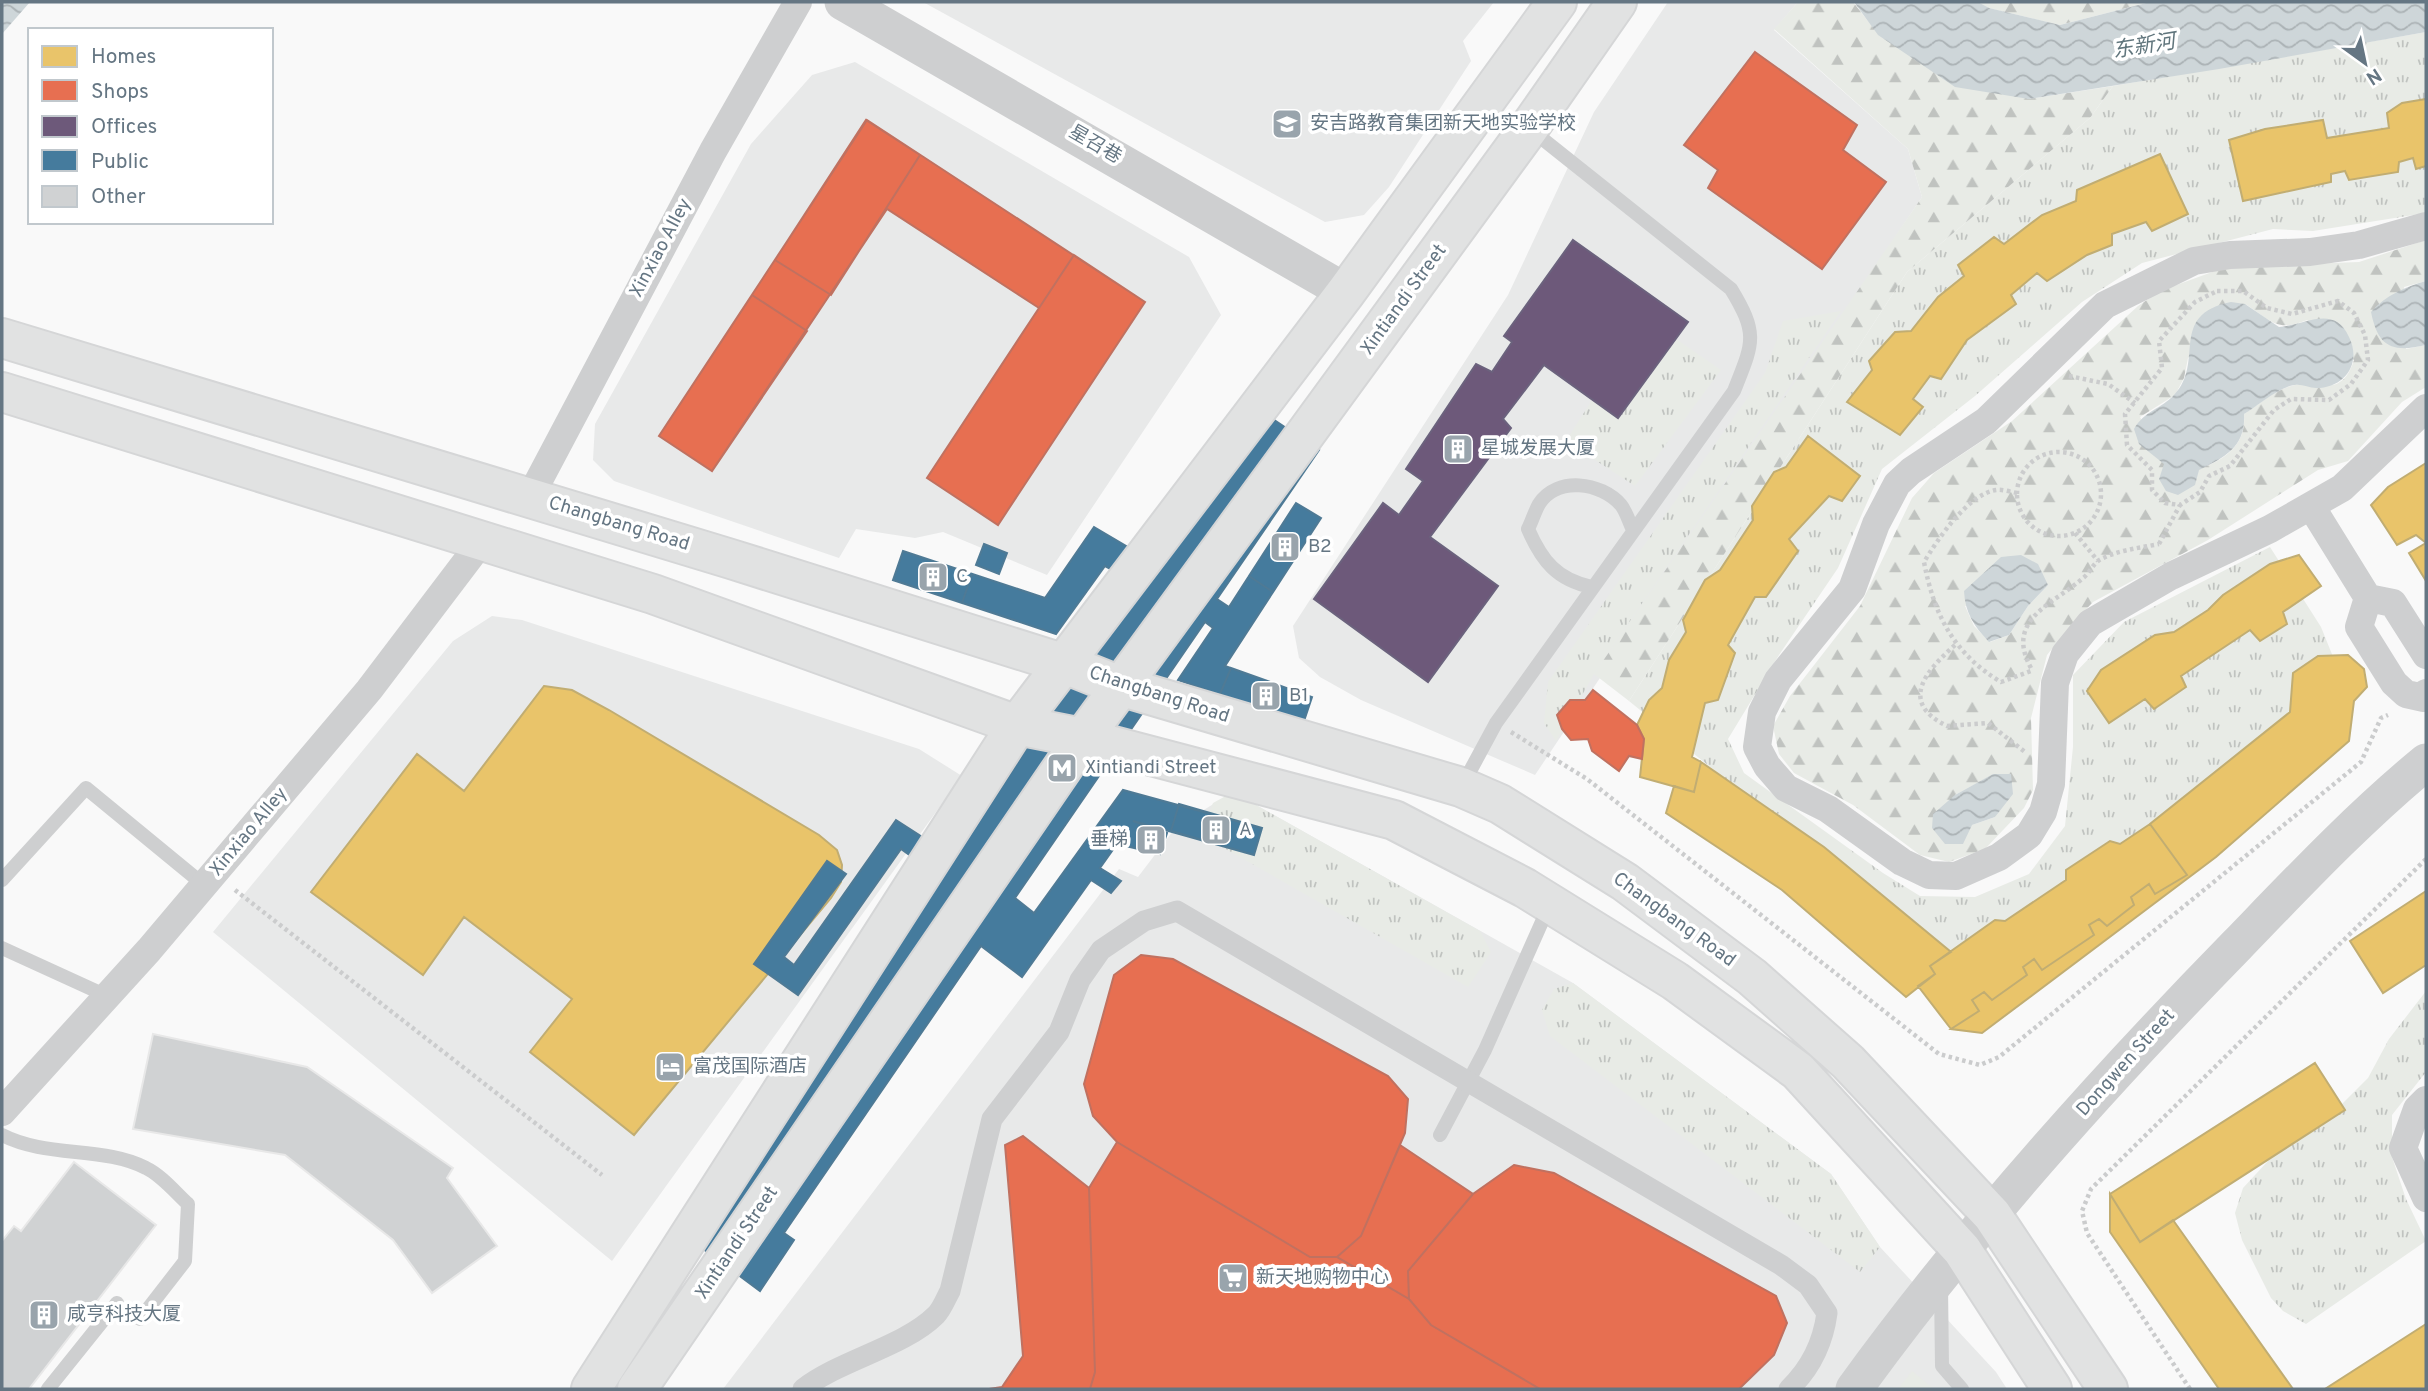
<svg xmlns="http://www.w3.org/2000/svg" width="2428" height="1391" viewBox="0 0 2428 1391" font-family="Overpass,'Noto Sans SC',sans-serif">
<style>
.built{fill:#e8e9e9}
.grass{fill:url(#grass-tufts)}
.forest{fill:url(#forest-firs);fill-rule:evenodd}
.park{fill:#e8ebe6}
.water{fill:url(#water-waves)}
.homes{fill:#e9c46a;stroke:#c1ad72;stroke-width:2}
.shops{fill:#e76f51;stroke:#c07160;stroke-width:2}
.offices{fill:#6d597a;stroke:#6b627d;stroke-width:2}
.public{fill:#457b9d;stroke:#4f7a95;stroke-width:2}
.building{fill:#d0d2d3;stroke:#e8e8e8;stroke-width:2}
.lines{fill:none;stroke-linecap:round;stroke-linejoin:round}
.secondary-casing{stroke:#d5d6d7;stroke-width:42}
.path{stroke:#cbcccd;stroke-width:4.5;stroke-dasharray:3.5 3.5;stroke-linecap:butt}
.service{stroke:#cecfd0;stroke-width:14}
.pedestrian{stroke:#cecfd0;stroke-width:21}
.minor{stroke:#cecfd0;stroke-width:28}
.tertiary{stroke:#cecfd0;stroke-width:37}
.secondary{stroke:#e1e2e2;stroke-width:38}
.labels{text-anchor:middle;dominant-baseline:central;stroke-width:7;stroke-linejoin:round;paint-order:stroke}
.poi-label{font-size:19px;fill:#657683;stroke:#fff;text-anchor:start}
.street-label{font-size:19px;fill:#657683;stroke:#fff}
.water-label{font-size:21px;font-style:italic;fill:#60757c;stroke:#fff}
</style>
<defs>
<pattern id="grass-tufts" width="24" height="20" patternUnits="userSpaceOnUse" patternTransform="scale(1.75)"><rect width="24" height="20" fill="#e8ebe6"/><path d="M3 7l-1-3M5 7V3M7 7l1-3M15 17l-1-3M17 17v-4M19 17l1-3" fill="none" stroke="#c0c3c0"/></pattern>
<pattern id="forest-firs" width="22" height="20" patternUnits="userSpaceOnUse" patternTransform="scale(1.75)"><rect width="22" height="20" fill="#e8ebe6"/><path d="M5 1l3.5 6h-7zM16 11l3.5 6h-7z" fill="#c0c3c0"/></pattern>
<pattern id="water-waves" width="16" height="10" patternUnits="userSpaceOnUse" patternTransform="scale(1.75)"><rect width="16" height="10" fill="#ced6d9"/><path d="M0 5q4-4 8 0t8 0" fill="none" stroke="#abb2b5"/></pattern>
</defs>
<rect width="100%" height="100%" fill="#f9f9f9"/>
<path class="built" d="M923 2H1494L1463 41 1471 61 1389 187 1364 215 1325 222Z
M1668 2H1798L1774 30 1908 149 1922 197 1535 775 1361 700 1320 677 1299 658 1293 626 1508 295 1594 112Z
M855 62 1189 257 1221 315 1047 575 943 532 915 538 856 529 839 558 614 481 593 460 595 424 751 144 812 75Z
M492 616 522 620 919 749 962 776 612 1261 213 932 453 641Z
M1233 792 1573 983 1831 1174 1880 1247 1996 1372 2007 1389H723L1119 869 1138 877 1176 827Z"/>
<path class="grass" d="M2426 32V213L2313 231 2273 229 2142 263 2082 302 1975 396 1882 469 1838 568 1779 655 1728 739 1744 773 1883 873 1920 896 1975 897 2029 874 2065 826 2073 747V675L2124 622 2270 547 2321 627 2344 684 1962 972 1629 701 1907 272 2090 118 2113 86Z
M1841 311 1594 674 1556 741 1544 723 1548 682 1765 373 1783 321Z
M1676 339 1721 370 1635 486 1566 441 1592 400 1618 418Z
M1233 792 1480 931 1491 952 1468 987 1210 840 1205 824 1213 803Z
M1573 983 1831 1174 1880 1247 1860 1272 1550 1036 1542 1010 1554 989Z
M2426 991V1072L2392 1115V1157L2406 1199 2426 1241 2306 1324 2283 1311 2271 1298 2242 1240 2235 1213 2243 1188 2280 1148 2325 1121 2368 1078 2389 1039Z"/>
<path class="forest" d="M1798 2H1853L1879 35 2029 99 2113 86 2090 118 1907 272 1629 701 1594 674 1922 197 1908 149 1774 29Z
M1978 2H2150L2060 25 1988 8Z
M2426 240V281L2404 287 2406 349 2426 345V387L2402 402 2348 461 2318 470 2208 540 2093 602 2072 624 2047 655 2031 718 2033 790 2024 808 1985 849 1949 862 1920 855 1853 805 1794 773 1779 754 1773 726 1790 696 1860 606 1912 498 1934 473 2012 421 2138 306 2160 291 2226 267 2359 262ZM2245 304C2271 320 2276 333 2307 320L2354 360C2341 401 2316 379 2291 386 2274 391 2259 404 2244 414 2248 461 2196 471 2159 479L2165 464 2140 417 2175 395 2184 378 2188 358ZM2048 585 2028 606 2009 635 1990 642 1974 626 1965 606ZM2011 774 1995 817 1972 825 1955 795 1992 775Z"/>
<path class="park" d="M1912 1371 1934 1389H1898Z"/>
<path class="water" d="M2 2H30L2 34Z
M1854 2H1978L1989 8 2060 25 2150 2H2426V32L2219 69 2029 99 1955 87 1878 35Z
M2426 281V345C2392 353 2378 347 2371 312 2386 295 2405 287 2426 281Z
M2231 302 2245 304 2279 327C2306 325 2334 304 2349 337 2362 363 2345 388 2316 388 2309 388 2302 384 2295 385 2281 386 2257 406 2244 414 2246 446 2226 457 2199 470L2195 485 2178 495 2166 491 2159 479 2164 464 2139 444 2134 429C2144 411 2161 409 2174 395 2206 362 2167 315 2231 302Z
M2021 555 2038 564 2048 585 2028 606 2009 635 1989 642C1974 626 1965 613 1964 591L2001 557Z
M1993 774H2011L2013 794 1995 817 1972 825 1963 844H1945L1932 828 1933 814 1955 795Z"/>
<path class="homes" d="M2426 99V166L2416 169 2413 158 2399 162 2398 172 2349 180 2345 171 2331 174V182L2243 201 2229 140 2265 129 2323 120 2327 138 2389 128 2387 113 2402 103Z
M2160 154 2188 214 2152 231 2146 222 2112 234V245L2087 255 2047 281 2037 273 2011 295 2016 304 1967 340 1941 379 1930 376 1913 399 1923 407 1900 435 1847 402 1872 370 1869 361 1895 332 1911 331 1938 297 1964 276 1958 265 1994 237 2004 244 2042 215 2076 201 2077 190Z
M1808 436 1860 476 1842 501 1829 496 1789 539 1798 551 1766 597H1755L1728 645 1735 653 1718 700 1705 703 1692 757 1701 762 1694 792 1640 777 1644 739 1637 725 1649 700 1662 688 1669 660 1686 632 1683 620 1705 580 1720 570 1753 520 1752 506 1774 472 1786 467Z
M2426 463V543L2416 535 2397 545 2371 505 2388 487Z
M2426 543V581L2409 553Z
M2299 555 2321 586 2283 612 2287 624 2260 641 2250 630 2181 676 2186 687 2154 709 2145 699 2109 723 2087 691 2101 670 2155 635 2174 632 2208 610 2223 595 2270 564Z
M2348 655 2364 669 2367 687 2354 701 2349 741 2216 857 1982 1033 1951 1029 1979 1011 1972 1000 1984 992 1992 1000 2027 975 2023 967 2034 959 2042 970 2094 935 2089 925 2099 919 2107 926 2134 905 2131 897 2149 884 2155 894 2187 875 2150 824 2290 712 2293 673 2318 656Z
M544 686 572 690 609 710 819 835 837 850 842 865 841 882 831 898 634 1135 530 1052 572 999 464 917 423 975 311 892 417 754 464 791Z
M1701 762 1824 847 1951 952 1930 966 1935 974 1906 997 1782 890 1666 813 1674 786 1694 792Z
M2150 824 2187 875 2155 894 2149 884 2131 897 2134 905 2107 926 2099 919 2089 925 2094 935 2042 970 2034 959 2023 967 2027 975 1992 1000 1984 992 1972 1000 1979 1011 1951 1029 1918 986 1935 974 1930 966 1995 920 2005 921 2066 880V870L2110 841 2120 844Z
M2426 891V965L2383 993 2350 941Z
M2315 1063 2345 1110 2140 1242 2110 1194Z
M2110 1194 2140 1242 2173 1220 2293 1389H2219L2110 1232Z
M2426 1324V1389H2325Z"/>
<path class="shops" d="M1755 52 1857 125 1843 150 1886 182 1822 269 1708 188 1718 170 1684 145Z
M866 120 920 155 831 295 775 260Z
M867 120 1145 302 998 525 927 478 1039 308 887 209 712 471 659 436Z
M1074 255 1145 302 998 525 927 478Z
M752 295 807 331 712 471 659 436Z
M1593 690 1637 725 1644 739 1642 759 1629 756 1619 771 1592 751 1588 739 1571 740 1562 729 1557 715 1570 700H1585Z
M1141 955 1173 959 1388 1076 1408 1099 1405 1133 1361 1236 1337 1257H1310L1117 1142 1093 1116 1084 1084 1114 975Z
M1023 1136 1089 1188 1095 1372 1090 1389H989L1002 1387 1023 1356 1005 1145Z
M1117 1142 1310 1257H1337L1409 1299 1431 1325 1540 1389H1090L1095 1372 1089 1188Z
M1400 1145 1473 1194 1408 1271 1409 1299 1337 1257 1361 1236Z
M1514 1165 1554 1173 1776 1296 1787 1323 1774 1355 1739 1389H1540L1431 1325 1409 1299 1408 1271 1473 1194Z"/>
<path class="offices" d="M1573 240 1688 322 1618 418 1544 365 1503 419 1511 428 1430 537 1498 586 1428 682 1314 599 1383 503 1399 515 1423 481 1406 469 1476 364 1492 372 1512 342 1504 336Z"/>
<path class="public" d="M1252 405 1319 450 1217 599 1229 607 1296 503 1321 518 1225 666 1312 697 1303 724 1178 680 1213 628 1205 622 1015 898 1034 913 1123 790 1262 828 1254 855 1133 821 1167 833 1160 854 1117 844 1100 868 1121 881 1111 893 1091 880 1022 977 981 946 784 1233 794 1240 760 1291 679 1231 940 877 901 849 798 995 754 964 827 861 846 874 784 957 794 965 896 820 955 858 1135 582 1105 566 1056 634 893 580 903 551 1045 598 1094 527 1150 560Z
M1296 503 1321 518 1273 592 1249 576Z
M984 544 1007 553 999 574 976 565Z
M903 551 972 574 962 603 893 580Z
M1231 668 1312 697 1303 724 1220 694Z
M1179 804 1262 828 1254 855 1171 831Z
M1142 826 1167 833 1160 854 1136 847Z"/>
<path class="building" d="M153 1034 307 1067 453 1168 447 1178 497 1246 432 1293 393 1240 285 1155 133 1129Z
M74 1162 156 1225 29 1389H2V1241L14 1226 21 1231Z"/>
<g class="lines">
<g class="secondary-casing">
<path id="secondary" d="M2 338 731 559 1065 664 1120 686 1461 787 1500 804 1625 882 1752 977 1848 1062 1992 1215 2108 1389
M2 392 653 594 1017 725 1083 738 1394 820 1525 888 1675 981 1798 1071 1962 1250 2052 1389
M591 1389 1017 725 1346 292 1557 2
M637 1389 1083 738 1529 128 1617 2"/>
</g>
<path class="path" d="M2217 291H2243L2267 308 2292 314 2338 301 2354 313 2365 335 2368 360 2351 384 2329 400 2291 399 2274 410 2230 466 2209 476 2200 492 2180 505 2165 503 2152 490V470L2127 445 2125 414 2162 368 2159 341 2195 302Z
M2069 376 2108 384 2135 403
M2017 494a42 42 0 1 1 84 0a42 42 0 1 1-84 0Z
M2017 493C2011 492 2002 489 1996 490 1967 495 1938 539 1924 562 1934 615 1954 654 2001 682L2031 671
M2075 533 2098 561
M2159 544 2180 505
M1955 645C1926 671 1898 702 1947 726L1988 723 2025 752
M2031 668C2004 619 2054 604 2083 578 2090 573 2093 563 2101 559 2119 550 2139 548 2159 544
M1511 732 1587 779 1939 1054 1980 1065 1999 1057 2361 762 2381 718 2388 715
M235 890 602 1175
M2190 1389 2087 1233 2082 1211 2091 1189 2426 859"/>
<path class="service" d="M1592 587C1557 580 1542 561 1528 529 1532 521 1535 511 1539 504 1557 476 1601 482 1621 505 1626 511 1629 522 1633 530
M1462 786 1496 723 1734 391C1753 343 1759 335 1731 289L1530 129
M2 880 86 788 204 885
M2 948 107 996
M2 1135C46 1158 104 1146 146 1168 161 1175 176 1193 188 1204L185 1261 140 1319
M1440 1135 1485 1050 1549 906
M1941 1286 1942 1366 1962 1389
M48 1389 117 1303"/>
<path class="pedestrian" d="M803 1389C840 1360 904 1347 936 1315 942 1309 946 1298 950 1291L992 1119 1059 1032 1080 980 1101 950 1144 921 1177 911 1781 1265 1808 1285 1827 1313C1823 1343 1811 1368 1789 1389"/>
<path class="minor" d="M2426 226 2359 245 2310 252 2230 255 2194 261 2105 305 1986 421 1911 471 1897 484 1876 524 1852 589 1778 680 1762 712 1757 747 1767 766 1786 788 1828 809 1902 862 1929 875 1956 876 1999 857 2029 835 2043 812 2051 784 2055 683 2065 654 2090 623 2171 576 2270 529 2342 488 2426 408
M530 497 713 151 798 2
M2311 506 2368 598
M2426 655 2393 603 2368 598 2359 627 2394 683 2406 694 2424 698 2426 693
M2426 1100 2417 1109 2403 1148 2426 1198
M2 1112 149 950 369 690 482 541"/>
<path class="tertiary" d="M843 2 1346 292
M1854 1389C1967 1233 2102 1083 2237 945 2298 882 2358 818 2426 762"/>
<use href="#secondary" class="secondary"/>
</g>
<defs>
<g id="school-square" transform="scale(1.575)"><rect x="-9" y="-9" width="18" height="18" rx="4" fill="#99a4ac" stroke="#fff"/><path d="M0-5L7-2L0 1L-7-2ZM-4 1L0 2.5L4 1V4Q0 6-4 4Z" fill="#fff"/></g>
<g id="building-square" transform="scale(1.575)"><rect x="-9" y="-9" width="18" height="18" rx="4" fill="#99a4ac" stroke="#fff"/><path d="M-4-6H4V6H1V3H-1V6H-4ZM-2.5-4.3h1.7v1.8h-1.7ZM.8-4.3h1.7v1.8H.8ZM-2.5-1h1.7V.8h-1.7ZM.8-1h1.7V.8H.8Z" fill="#fff"/></g>
<g id="metro-square" transform="scale(1.575)"><rect x="-9" y="-9" width="18" height="18" rx="4" fill="#99a4ac" stroke="#fff"/><path d="M-5.5 5V-5H-3L0 0L3-5H5.5V5H3V-.5L0 4L-3-.5V5Z" fill="#fff"/></g>
<g id="hotel-square" transform="scale(1.575)"><rect x="-9" y="-9" width="18" height="18" rx="4" fill="#99a4ac" stroke="#fff"/><path d="M-6-4.5h1.5V1H6V5H4.5V3h-9V5H-6ZM-4 0a1.8 1.8 0 1 1 3.6 0ZM.5 0V-2.5h3Q6-2.5 6 0Z" fill="#fff"/></g>
<g id="supermarket-square" transform="scale(1.575)"><rect x="-9" y="-9" width="18" height="18" rx="4" fill="#99a4ac" stroke="#fff"/><path d="M-6-5.5h2.5l.6 2H6L4.5 2H-2.5L-4.4-4H-6ZM-1.5 3.2a1.3 1.3 0 1 0 .1 0ZM3 3.2a1.3 1.3 0 1 0 .1 0Z" fill="#fff"/></g>
</defs>
<g fill-rule="evenodd">
<use href="#school-square" x="1287" y="124"/>
<use href="#building-square" x="1458" y="449"/>
<use href="#building-square" x="1285" y="547"/>
<use href="#building-square" x="933" y="577"/>
<use href="#building-square" x="1266" y="696"/>
<use href="#metro-square" x="1062" y="768"/>
<use href="#building-square" x="1216" y="830"/>
<use href="#building-square" x="1151" y="840"/>
<use href="#hotel-square" x="670" y="1067"/>
<use href="#supermarket-square" x="1233" y="1278"/>
<use href="#building-square" x="44" y="1315"/>
</g>
<g class="labels">
<g class="poi-label">
<text x="1310" y="124">安吉路教育集团新天地实验学校</text>
<text x="1481" y="449">星城发展大厦</text>
<text x="1308" y="547">B2</text>
<text x="956" y="577">C</text>
<text x="1289" y="696">B1</text>
<text x="1085" y="768">Xintiandi Street</text>
<text x="1239" y="830">A</text>
<text x="1128" y="840" text-anchor="end">垂梯</text>
<text x="693" y="1067">富茂国际酒店</text>
<text x="1256" y="1278">新天地购物中心</text>
<text x="67" y="1315">咸亨科技大厦</text>
</g>
<g class="street-label">
<text transform="translate(1095 145) rotate(30)">星召巷</text>
<text transform="translate(661 248) rotate(-62)">Xinxiao Alley</text>
<text transform="translate(1404 300) rotate(-54)">Xintiandi Street</text>
<text transform="translate(619 524) rotate(17)">Changbang Road</text>
<text transform="translate(1159 695) rotate(18)">Changbang Road</text>
<text transform="translate(249 832) rotate(-50)">Xinxiao Alley</text>
<text transform="translate(1674 920) rotate(36)">Changbang Road</text>
<text transform="translate(2126 1063) rotate(-48)">Dongwen Street</text>
<text transform="translate(737 1243) rotate(-56)">Xintiandi Street</text>
</g>
<g class="water-label">
<text transform="translate(2144 47) rotate(-9)">东新河</text>
</g>
</g>
<rect width="2428" height="1391" fill="none" stroke="#657683" stroke-width="7"/>
<rect x="28" y="28" width="245" height="196" fill="#ffffff" stroke="#c1c8cd" stroke-width="2"/>
<rect x="42" y="46" width="35" height="21" fill="#e9c46a" stroke="#c1c8cd" stroke-width="2"/>
<text x="91" y="63" font-size="21" fill="#657683">Homes</text>
<rect x="42" y="80" width="35" height="21" fill="#e76f51" stroke="#c1c8cd" stroke-width="2"/>
<text x="91" y="98" font-size="21" fill="#657683">Shops</text>
<rect x="42" y="116" width="35" height="21" fill="#6d597a" stroke="#c1c8cd" stroke-width="2"/>
<text x="91" y="133" font-size="21" fill="#657683">Offices</text>
<rect x="42" y="150" width="35" height="21" fill="#457b9d" stroke="#c1c8cd" stroke-width="2"/>
<text x="91" y="168" font-size="21" fill="#657683">Public</text>
<rect x="42" y="186" width="35" height="21" fill="#d0d2d3" stroke="#c1c8cd" stroke-width="2"/>
<text x="91" y="203" font-size="21" fill="#657683">Other</text>
<g transform="translate(2365 63) rotate(147)" stroke="#ffffff" stroke-width="5" paint-order="stroke">
<path d="M0-5L12 26L0 18L-12 26Z" fill="#657683"/>
<text y="-10" font-size="19" font-weight="bold" text-anchor="middle" fill="#657683">N</text>
</g>
</svg>
